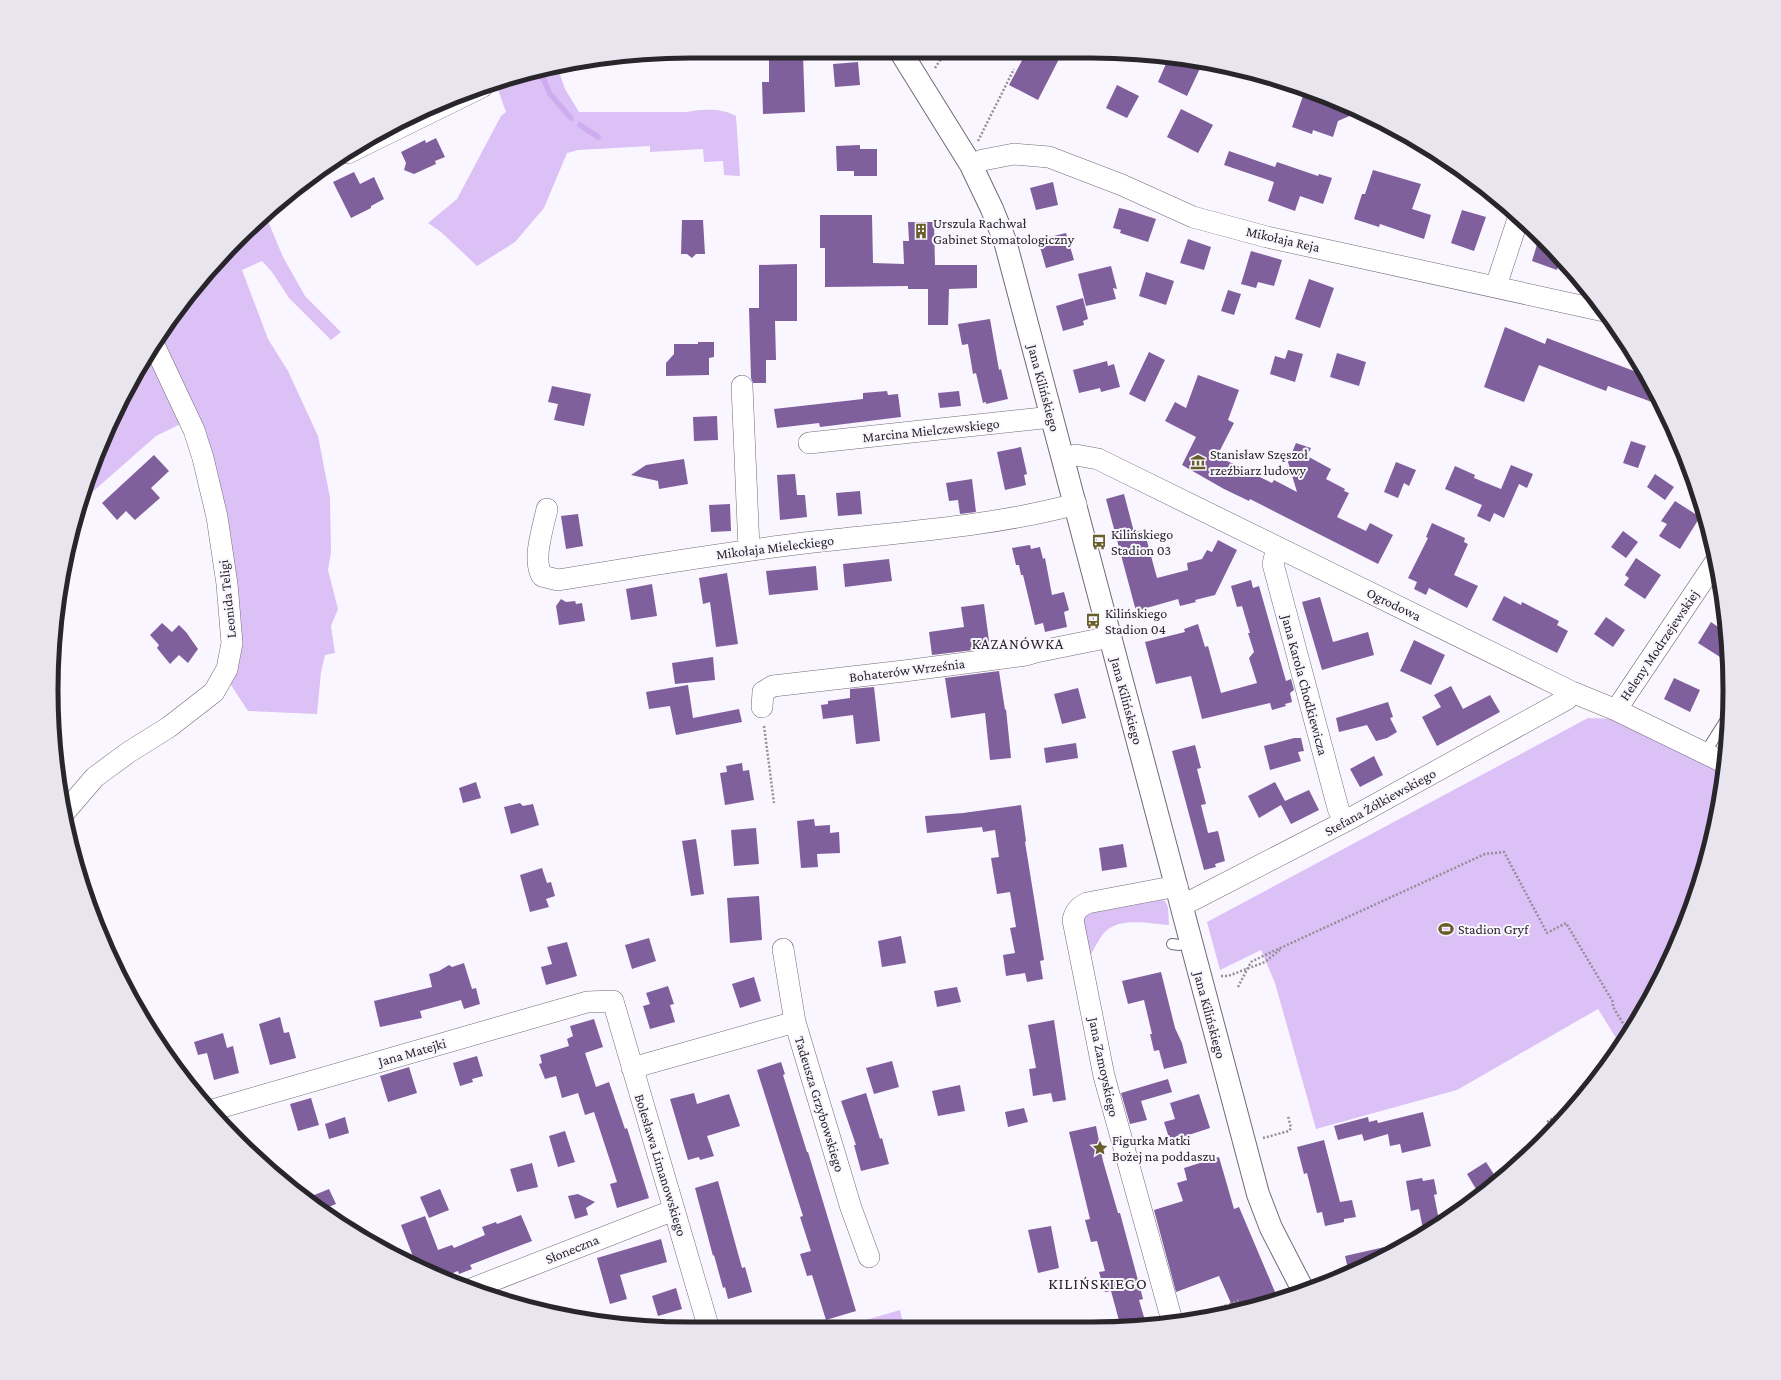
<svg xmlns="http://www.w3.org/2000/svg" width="1781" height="1380" viewBox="0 0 1781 1380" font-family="'Crimson Pro',serif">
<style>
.green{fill:#dcc1f6}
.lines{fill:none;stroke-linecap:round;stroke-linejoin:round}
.stream{stroke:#cfabef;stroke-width:5.5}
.building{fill:#805f9d}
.service-casing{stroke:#716a77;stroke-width:12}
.minor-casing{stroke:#716a77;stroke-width:22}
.tertiary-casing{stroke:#716a77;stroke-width:24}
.path{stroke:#928f96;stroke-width:2.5;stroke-dasharray:2 2;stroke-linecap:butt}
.service{stroke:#fff;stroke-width:10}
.minor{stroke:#fff;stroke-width:21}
.tertiary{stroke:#fff;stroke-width:22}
.labels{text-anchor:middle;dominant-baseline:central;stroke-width:4;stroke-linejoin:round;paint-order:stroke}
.poi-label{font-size:14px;fill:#28252b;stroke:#faf6ff;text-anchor:start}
.street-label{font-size:14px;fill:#28252b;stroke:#faf6ff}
.neighbourhood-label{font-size:15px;letter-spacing:1px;fill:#28252b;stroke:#faf6ff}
.quarter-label{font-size:16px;letter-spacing:1px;fill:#28252b;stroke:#faf6ff}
.rim{fill:none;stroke:#28252b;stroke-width:5}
</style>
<rect width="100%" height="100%" fill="#faf6ff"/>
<path class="green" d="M734 56 696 59 576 63 606 57Z
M557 66 565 89 579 112H687C703 109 722 108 736 116L740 176 724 175 723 161 704 162 703 149 650 152V146L578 150 567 153 544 208 515 242 477 266 441 232 428 223 457 199 501 116 506 112 497 87 501 81 524 73Z
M345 154 348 162 298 186 301 183Z
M265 214 283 257 305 296 341 332 331 340 289 298 272 272 262 261 242 270 268 339 288 371 318 436 330 498 331 552 328 570 338 609 331 626 335 653 325 655 321 672 317 714 248 711 225 676 211 458 199 415 156 436 80 503C87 484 92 464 100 445 137 357 194 277 265 214Z
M1588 718 1616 719 1718 771 1721 776 1718 815 1681 935 1622 1045 1621 1046 1598 1009 1457 1090 1316 1129 1275 983 1261 950 1220 970 1207 922Z
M1162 900 1165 901 1168 907 1169 925C1149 924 1118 916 1103 934 1098 941 1094 949 1090 956L1083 918 1087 914Z
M900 1310 904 1327H842Z"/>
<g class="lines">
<path class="stream" d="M539 74 544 80 550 94 571 118
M580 125 598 137"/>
</g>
<path class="building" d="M1026 53H1046L1059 59 1038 100 1009 85Z
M769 55H803L805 112 763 114 762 82H769Z
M1169 57 1203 62 1187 96 1158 82Z
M858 62 860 85 835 87 833 64Z
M1117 85 1139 96 1127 118 1106 108Z
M1303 96 1354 114 1338 121 1333 137 1313 130 1312 134 1292 127Z
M1181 109 1213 125 1198 153 1167 137Z
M436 138 445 157 435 161 436 164 414 174 404 170 406 163 401 152 425 140 426 143Z
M860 145V149H877V176H854V171H837L836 146Z
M1229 151 1275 167 1277 162 1318 176 1319 174 1332 178 1323 204 1300 196 1295 211 1268 201 1274 182 1224 165Z
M1373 170 1421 184 1412 209 1431 215 1424 239 1380 224 1379 227 1354 219 1362 194H1365Z
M354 172 360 184 374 177 384 199 371 206V208L351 218 333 182Z
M1053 182 1058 205 1036 210 1030 188Z
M1119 208 1128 210 1156 219 1148 242 1120 233 1121 230 1113 228Z
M1462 210 1486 217 1474 251 1451 243Z
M820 215H872L873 263 904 264 903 241H909L908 222H934L935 265H977V288L949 289 948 325H928V289H908V286L825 287V248H820Z
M682 220H703L705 254H696L692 258 687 254H681Z
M1066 233 1074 260 1046 268 1038 240Z
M1539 238 1560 258 1557 270 1532 261Z
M1188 239 1211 247 1204 270 1180 263Z
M1251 251 1282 260 1274 286 1258 282 1256 288 1241 284Z
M797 264V321H775L776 360H766V383H753L751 378 749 308H759V265Z
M1111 266 1117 289 1113 288 1116 299 1086 306 1078 274Z
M1146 272 1174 281 1166 305 1139 296Z
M1309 279 1334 288 1320 328 1295 319Z
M1228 290 1241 294 1234 315 1221 311Z
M1083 298 1088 319 1083 321 1084 325 1063 331 1056 306Z
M990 319 999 370 1001 369 1008 399 986 404V402L983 403 976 373 973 374 968 344 962 345 958 324Z
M1505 327 1545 344 1547 338 1634 371 1637 363 1660 405 1608 386 1606 391 1539 365 1524 402 1484 387Z
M698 342H714V357L709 358V375L666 376V363L674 354V344H698Z
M1288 350 1303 354 1295 382 1270 374 1275 356 1285 359Z
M1149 352 1165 360 1145 402 1129 394Z
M1337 353 1366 362 1359 386 1330 377Z
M1107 361 1108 366 1114 364 1120 387 1101 392 1100 388 1079 393 1073 370Z
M1198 375 1239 390 1228 420 1234 423 1217 456 1272 483 1274 480 1297 492 1288 462 1296 443 1311 448 1307 456 1331 469 1326 479 1345 489 1344 491 1349 493 1337 517 1366 531 1370 523 1393 535 1378 564 1250 499 1249 501 1224 489 1182 465 1196 437 1165 421 1175 402 1186 408Z
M552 386 591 394 584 426 554 420 558 404 548 402Z
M887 391 888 395 898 394 901 417 820 427 819 423 777 428 774 409 863 399V393Z
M959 391 961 406 940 408 938 393Z
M717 416 718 440 694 441 693 417Z
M1631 441 1646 446 1638 468 1623 463Z
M1021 447 1027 474 1024 475 1026 485 1005 490 997 452Z
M154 455 169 471 151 488 160 498 135 520 126 511 117 520 102 503Z
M684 459 688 484 659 489 658 481 631 475 646 465Z
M1396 462 1416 470 1409 486 1404 483 1398 498 1384 492Z
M1511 465 1533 474 1527 488 1519 484 1504 518 1494 513 1490 522 1477 516 1482 505 1445 489 1455 466 1475 475 1474 478 1501 489Z
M795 474 797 495H805L807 517 780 520 777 475Z
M1655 474 1674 487 1665 500 1647 487Z
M972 479 976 512 960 514 958 500 949 501 946 483Z
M860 491 862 514 838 516 836 493Z
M1124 494 1134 532 1144 530 1157 578 1188 570 1187 563 1202 559 1207 550 1212 552 1218 540 1237 550 1215 595 1195 600 1196 602 1180 606 1178 599 1136 611 1106 499Z
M1675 501 1700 517 1680 549 1659 536 1667 524 1661 521Z
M730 504 731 531 711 532 709 505Z
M578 514 583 546 566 549 561 516Z
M1432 523 1465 538 1464 542 1468 544 1454 575 1478 586 1467 608 1429 588 1426 595 1414 589 1417 582 1408 578 1428 538 1426 537Z
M1623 531 1638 542 1626 558 1611 547Z
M1030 545 1031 549 1040 547 1043 559 1045 558 1052 595 1064 592 1069 610 1064 612 1067 627 1045 632 1043 623 1035 625 1023 575H1021L1019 565H1016L1012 548Z
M1636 558 1661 575 1645 599 1624 585 1629 578 1625 575Z
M889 559 892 581 845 587 843 564Z
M816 566 818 590 769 595 766 571Z
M727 573 738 644 716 647 710 602 703 604 699 578Z
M1251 580 1253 588 1259 586 1286 681 1291 679 1294 690 1290 693 1292 702 1285 704 1286 706 1272 710 1270 703 1202 719 1191 676 1156 684 1145 642 1185 632 1184 629 1198 624 1205 647 1208 646 1221 693 1257 683 1249 658 1254 652 1248 633H1250L1242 606 1237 607 1231 586Z
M652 584 657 616 631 620 626 589Z
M1504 596 1521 605 1522 602 1559 621 1557 625 1568 631 1557 653 1492 620Z
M1320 597 1333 642 1368 632 1374 655 1322 670 1302 602Z
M561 599 566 602 575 601 576 604 582 603 585 621 559 625 556 606Z
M984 604 990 648 932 655 929 632 964 627 961 607Z
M1606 617 1625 630 1613 647 1594 634Z
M1711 622 1724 631 1726 649 1720 657 1698 643Z
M162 623 172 632 179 625 186 632 198 649 188 663 179 655 170 664 157 648 159 645 150 635Z
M1414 640 1445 655 1431 685 1400 671Z
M713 657 715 680 675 684 672 663Z
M999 671 1005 710 1006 709 1011 758 990 760 985 713 951 718 945 678Z
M1674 678 1700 690 1690 712 1664 699Z
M688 685 693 718 739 709 742 722 676 735 670 706 649 709 646 692Z
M1451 686 1463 709 1490 695 1500 712 1437 746 1422 717 1441 707 1434 695Z
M874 687 880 741 856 744 853 715 823 719 821 705 828 704V701L850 698V689Z
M1078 688 1086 718 1062 724 1054 694Z
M1388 702 1393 717 1390 718 1397 732 1387 738 1376 741 1367 725 1339 732 1336 718Z
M1294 738H1301L1304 751 1298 752 1301 761 1270 770 1264 746Z
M1076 743 1078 758 1046 763 1044 748Z
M1195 745 1201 768 1197 769 1206 804 1201 805 1208 833 1218 831 1225 861 1215 864 1216 867 1204 870 1172 751Z
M1374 756 1383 775 1360 787 1350 769Z
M742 763 743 771 749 770 754 800 725 805 720 773 727 772 726 766Z
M476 782 481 798 463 803 459 788Z
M1275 782 1285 801 1309 790 1319 810 1291 824 1281 805 1259 818 1248 796Z
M520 803 523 806 533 804 539 825 511 834 504 807Z
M1021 805 1026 841 1025 842 1044 960 1040 961 1043 979 1027 982 1025 973 1006 976 1003 955 1015 953 1010 928 1016 927 1010 892 997 894 991 858 999 857 995 830 983 832 982 827 927 833 925 816 963 813Z
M814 819 815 826 830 825V833L839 832 840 853 817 854 818 867 801 868 797 821Z
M756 828 759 864 734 866 731 830Z
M696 839 704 894 691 896 682 841Z
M1123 844 1127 867 1102 871 1099 848Z
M542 868 547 883 551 882 555 896 546 899 549 907 530 912 520 875Z
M759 896 762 940 730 943 727 898Z
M901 936 906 963 882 967 878 941Z
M649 938 656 961 632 969 625 945Z
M567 942 577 976 546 985 541 967 552 964 547 947Z
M464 963 472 989 476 988 480 1004 464 1009 461 1000 420 1011 422 1018 380 1027 374 1001 432 987 429 974 439 971 449 965 452 967Z
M1161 972 1175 1028 1182 1043 1187 1063 1164 1069 1159 1050 1154 1051 1150 1034H1152L1144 1000 1128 1004 1122 981Z
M754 977 761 1001 740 1008 732 984Z
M668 986 674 1004 670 1005 675 1022 650 1029 643 1006 650 1004 646 993Z
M957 987 961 1002 937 1007 934 991Z
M280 1017 284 1033 289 1032 296 1058 270 1065 259 1024Z
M594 1019 603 1047 585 1053 596 1087 609 1082 625 1129 627 1128 649 1198 617 1208 610 1184 617 1182 594 1112 585 1115 578 1093 562 1098 556 1076 545 1079 539 1064 542 1063 540 1055 569 1046 567 1039 573 1036 570 1026Z
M1054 1020 1066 1100 1053 1102 1051 1093 1033 1096 1029 1069 1036 1068 1028 1025Z
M223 1033 227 1048 233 1046 239 1073 214 1080 207 1053 198 1055 194 1042Z
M477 1056 483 1076 472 1079 473 1082 460 1086 453 1063Z
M892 1061 899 1087 874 1094 866 1068Z
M781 1062 785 1074 783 1075 807 1152H808L856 1311 826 1320 812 1275 807 1276 800 1254 811 1251 800 1217 803 1216 757 1070Z
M409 1067 417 1093 388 1102 380 1076Z
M1168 1079 1172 1092 1141 1101 1147 1120 1130 1124 1121 1093Z
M960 1085 965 1111 938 1116 932 1091Z
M694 1093 697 1104 729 1094 740 1126 707 1136 714 1156 700 1160 699 1157 688 1160 670 1099Z
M866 1093 880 1139 882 1138 889 1164 861 1171 854 1145H856L841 1101Z
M1199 1094 1210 1128 1170 1141 1164 1122 1175 1119 1170 1103Z
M311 1098 319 1125 298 1131 290 1104Z
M1024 1108 1028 1122 1008 1127 1005 1112Z
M1423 1112 1431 1146 1402 1153 1400 1144 1390 1146 1388 1134 1364 1141 1362 1134 1338 1140 1334 1126 1368 1117 1369 1122 1377 1120 1378 1123Z
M345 1117 349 1133 329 1139 325 1124Z
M1096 1126 1103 1161 1118 1213H1120L1143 1299 1139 1300 1146 1324H1120L1111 1291 1105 1292 1099 1272 1105 1271 1097 1241 1091 1242 1085 1220 1090 1219 1069 1132Z
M565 1131 575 1162 558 1167 549 1136Z
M1324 1140 1340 1202 1352 1200 1356 1217 1344 1219V1222L1325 1226 1322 1212 1317 1213 1307 1173 1304 1174 1297 1147Z
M1219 1157 1234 1209 1239 1207 1278 1299 1234 1310 1219 1276 1176 1292 1154 1210 1183 1201 1177 1183 1187 1180 1184 1168Z
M1486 1162 1497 1179 1479 1194 1467 1174Z
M532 1163 538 1187 517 1192 510 1169Z
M1422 1178 1423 1181 1434 1179 1437 1194 1434 1195 1440 1225 1424 1234 1419 1209 1411 1211 1406 1181Z
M718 1181 742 1268 745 1267 752 1292 728 1299 725 1287 723 1288 714 1255 713 1256 695 1188Z
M329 1189 336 1204 321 1210 307 1198Z
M440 1189 449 1210 429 1218 420 1197Z
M578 1194 595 1202 586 1208 588 1215 575 1219 568 1196Z
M521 1215 532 1241 470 1265 472 1269 459 1274 458 1271 443 1277 417 1267 401 1225 425 1216 438 1250 452 1245 454 1248 485 1235 482 1227 496 1222 497 1224Z
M1051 1226 1059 1268 1038 1273 1028 1230Z
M661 1239 667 1262 620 1275 627 1299 610 1304 597 1258Z
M1402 1243 1403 1246 1374 1263 1354 1271 1353 1268 1348 1269 1345 1256Z
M676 1288 682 1309 658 1316 652 1296Z"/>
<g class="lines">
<g class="service-casing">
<path id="service" d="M1705 753 1727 718
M1172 944 1179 945 1191 942"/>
</g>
<g class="minor-casing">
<path id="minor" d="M348 153 482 87
M971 165 983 160 1014 154 1049 157 1122 185 1193 217 1267 237 1604 311
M1496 286 1518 219
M742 386 749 549
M809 443 1052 417
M1063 459 1076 455 1098 459 1572 692 1616 710 1723 762
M547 509C543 528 532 560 542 576L558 580C643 566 728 552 813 542 901 532 990 527 1076 504
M1277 547 1273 564 1338 808 1344 822
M762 707 763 692 773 686 904 671 1026 655 1036 652 1110 637
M1616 710 1716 561
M64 813 95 777 129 752 169 727 214 692 227 669 232 643 227 584 217 517 203 458 194 430 154 345
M1182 903 1193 900 1344 822 1567 699 1572 692
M783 949 795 1022 851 1208 869 1257
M632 1068 795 1022
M212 1110 587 1002 613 1001 709 1329
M471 1289 674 1210
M1173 1324 1104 1076 1073 920C1075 911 1079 907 1087 903L1177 886"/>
</g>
<g class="tertiary-casing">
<path id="tertiary" d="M902 54 971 165 992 209 1005 241 1258 1194 1271 1228 1304 1292"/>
</g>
<path class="path" d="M935 68 944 54
M978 141 1014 69
M764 726 774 803
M1221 976H1228L1265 962 1281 949
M1238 987 1251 962 1263 956 1485 854 1504 852 1547 933 1566 923 1613 1002V1007L1629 1033
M1553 1129 1548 1121 1572 1107
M1263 1138 1289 1131 1291 1128 1288 1116
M1230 1311 1228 1305 1239 1300
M1190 1316 1228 1305"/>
<use href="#service" class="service"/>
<use href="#minor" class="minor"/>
<use href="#tertiary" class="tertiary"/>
</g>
<defs>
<g id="building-bare" transform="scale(1.2)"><path d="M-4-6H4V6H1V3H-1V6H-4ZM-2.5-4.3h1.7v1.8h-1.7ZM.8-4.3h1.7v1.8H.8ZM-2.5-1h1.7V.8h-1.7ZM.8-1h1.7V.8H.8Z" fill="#685e2a" stroke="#faf6ff" stroke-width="2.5" paint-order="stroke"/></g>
<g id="museum-bare" transform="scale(1.2)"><path d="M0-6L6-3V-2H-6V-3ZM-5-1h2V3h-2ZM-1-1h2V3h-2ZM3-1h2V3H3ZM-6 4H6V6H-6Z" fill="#685e2a" stroke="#faf6ff" stroke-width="2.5" paint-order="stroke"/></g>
<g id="bus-bare" transform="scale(1.2)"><path d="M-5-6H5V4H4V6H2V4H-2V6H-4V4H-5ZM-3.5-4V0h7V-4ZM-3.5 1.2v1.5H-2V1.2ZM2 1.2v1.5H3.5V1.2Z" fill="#685e2a" stroke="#faf6ff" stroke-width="2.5" paint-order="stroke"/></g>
<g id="stadium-bare" transform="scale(1.2)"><path d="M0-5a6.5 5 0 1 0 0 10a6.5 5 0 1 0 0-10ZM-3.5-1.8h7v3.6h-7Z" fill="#685e2a" stroke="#faf6ff" stroke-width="2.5" paint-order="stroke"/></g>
<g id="sight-bare" transform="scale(1.2)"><path d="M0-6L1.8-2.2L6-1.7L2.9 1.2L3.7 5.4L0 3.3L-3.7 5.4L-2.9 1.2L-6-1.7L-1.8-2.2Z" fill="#685e2a" stroke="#faf6ff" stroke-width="2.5" paint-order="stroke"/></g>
</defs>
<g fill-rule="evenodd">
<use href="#building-bare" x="921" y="231"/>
<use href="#museum-bare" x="1198" y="462"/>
<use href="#bus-bare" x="1099" y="542"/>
<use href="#bus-bare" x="1093" y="621"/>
<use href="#stadium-bare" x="1446" y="929"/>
<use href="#sight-bare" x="1100" y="1148"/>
</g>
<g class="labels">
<g class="poi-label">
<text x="933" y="223">Urszula Rachwał<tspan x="933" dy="16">Gabinet Stomatologiczny</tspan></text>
<text x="1210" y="454">Stanisław Szęszoł<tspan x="1210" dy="16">rzeźbiarz ludowy</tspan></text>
<text x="1111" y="534">Kilińskiego<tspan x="1111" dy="16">Stadion 03</tspan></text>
<text x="1105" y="613">Kilińskiego<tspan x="1105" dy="16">Stadion 04</tspan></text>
<text x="1458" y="929">Stadion Gryf</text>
<text x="1112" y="1140">Figurka Matki<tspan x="1112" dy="16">Bożej na poddaszu</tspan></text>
</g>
<g class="street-label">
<text transform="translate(1283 239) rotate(13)">Mikołaja Reja</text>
<text transform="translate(1044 388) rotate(75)">Jana Kilińskiego</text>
<text transform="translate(931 430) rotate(-6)">Marcina Mielczewskiego</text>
<text transform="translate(775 547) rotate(-7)">Mikołaja Mieleckiego</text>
<text transform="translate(227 599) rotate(-96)">Leonida Teligi</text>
<text transform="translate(1394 604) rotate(26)">Ogrodowa</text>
<text transform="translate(1659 645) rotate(-56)">Heleny Modrzejewskiej</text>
<text transform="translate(907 670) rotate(-7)">Bohaterów Września</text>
<text transform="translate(1305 685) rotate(75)">Jana Karola Chodkiewicza</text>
<text transform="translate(1127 701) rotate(75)">Jana Kilińskiego</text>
<text transform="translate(1380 802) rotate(-29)">Stefana Żółkiewskiego</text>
<text transform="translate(1210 1015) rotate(75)">Jana Kilińskiego</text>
<text transform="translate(412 1052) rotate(-16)">Jana Matejki</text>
<text transform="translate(1104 1067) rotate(78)">Jana Zamoyskiego</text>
<text transform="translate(820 1104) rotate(73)">Tadeusza Grzybowskiego</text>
<text transform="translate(661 1165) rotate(73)">Bolesława Limanowskiego</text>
<text transform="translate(572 1249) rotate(-22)">Słoneczna</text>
</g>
<g class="neighbourhood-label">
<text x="1018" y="644">KAZANÓWKA</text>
</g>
<g class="quarter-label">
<text x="1098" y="1283">KILIŃSKIEGO</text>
</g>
</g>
<path d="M0 0H1781V1380H0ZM690 58H1091A632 632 0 0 1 1723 690V690A632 632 0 0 1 1091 1322H690A632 632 0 0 1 58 690V690A632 632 0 0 1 690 58Z" fill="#e9e5ee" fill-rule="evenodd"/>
<path class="rim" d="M690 58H1091A632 632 0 0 1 1723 690V690A632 632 0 0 1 1091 1322H690A632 632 0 0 1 58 690V690A632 632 0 0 1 690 58Z"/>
</svg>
